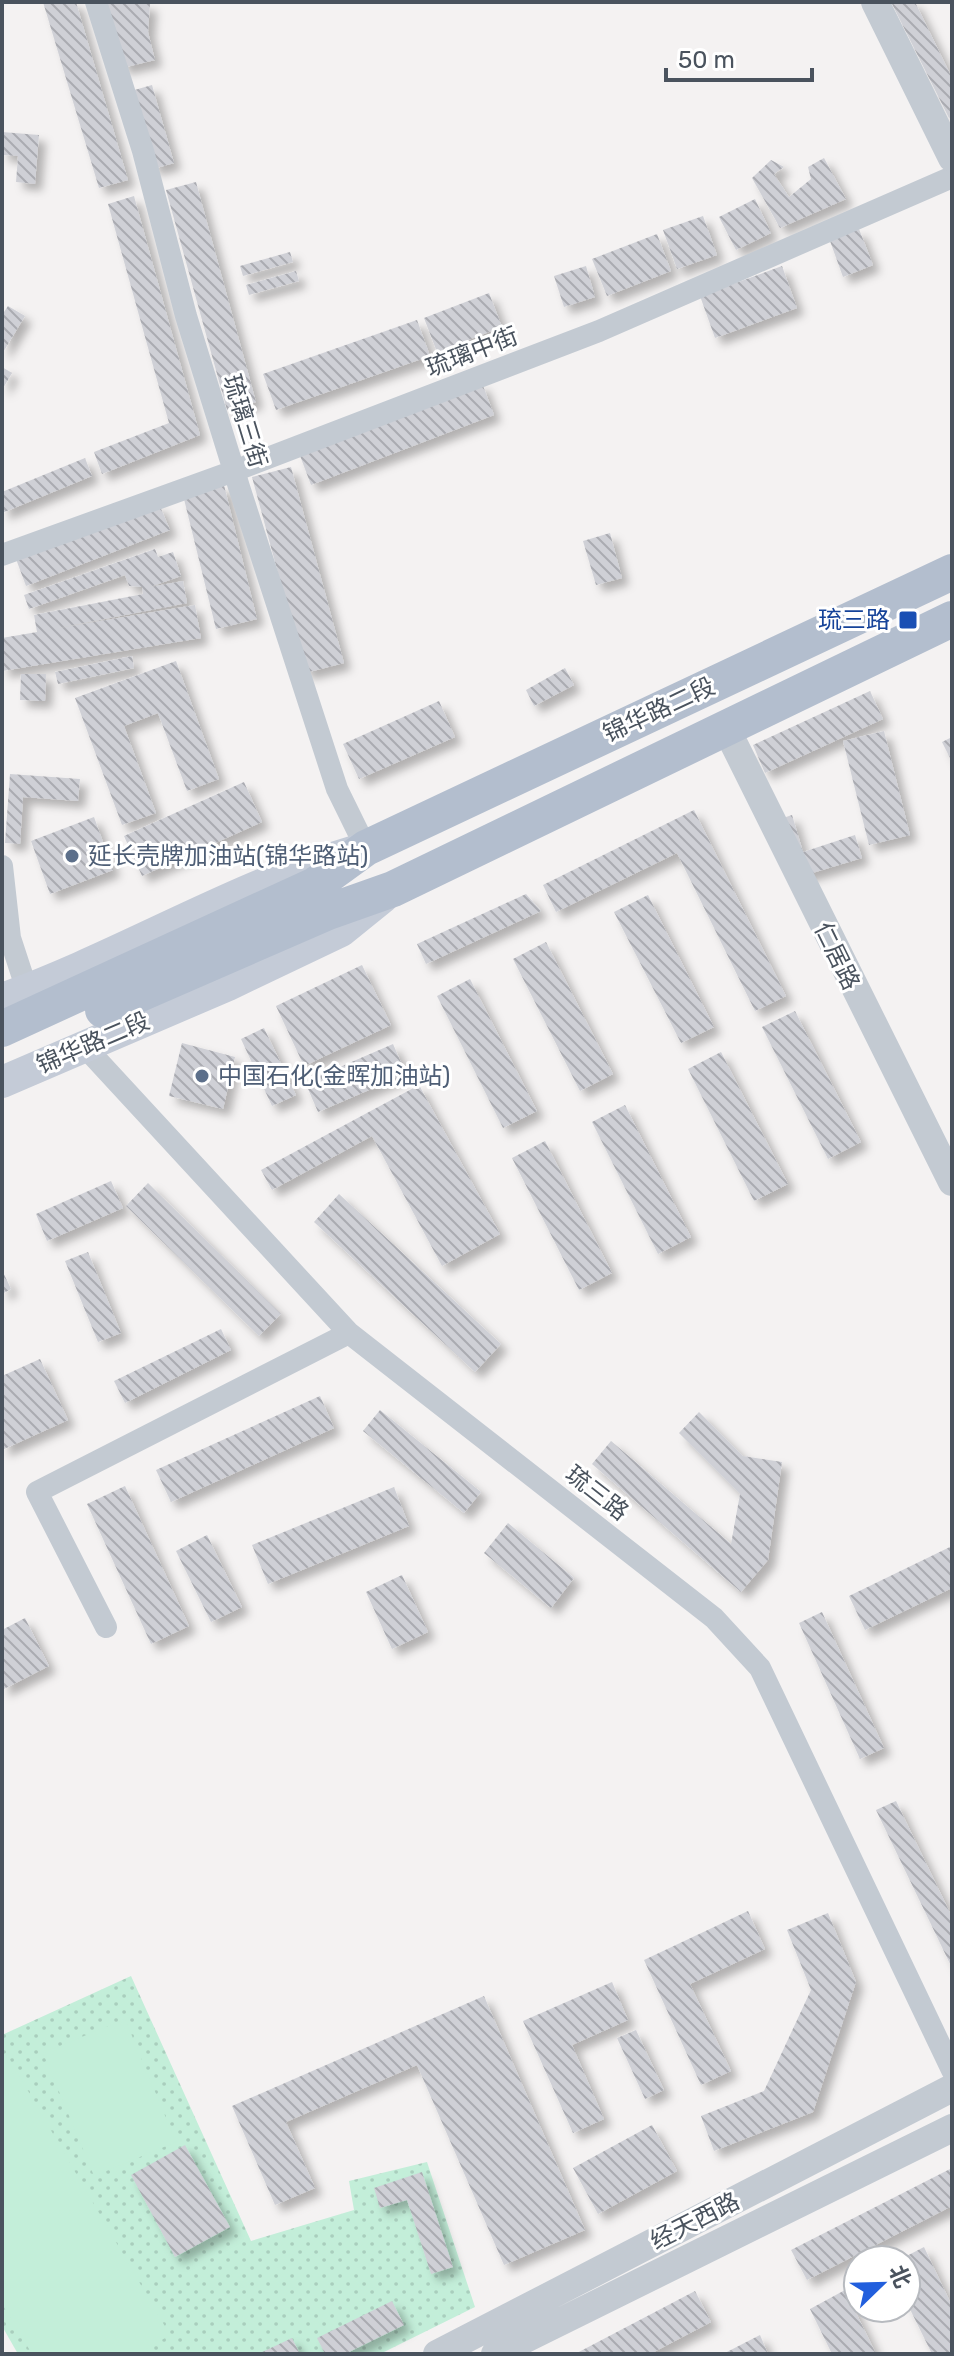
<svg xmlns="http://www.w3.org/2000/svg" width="954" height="2356" viewBox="0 0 954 2356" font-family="Rubik,'Noto Sans SC',sans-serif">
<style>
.park{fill:url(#park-dots)}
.garden{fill:#c3eed9}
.building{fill:url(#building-back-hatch);filter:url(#shadow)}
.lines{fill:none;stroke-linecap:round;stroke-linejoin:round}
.minor{stroke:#c3cad2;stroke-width:22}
.tertiary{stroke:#c3cad2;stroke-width:28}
.secondary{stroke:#c4cbd7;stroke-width:32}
.primary{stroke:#b3bece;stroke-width:36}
.transit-dot{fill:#1a4fb4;stroke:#fff;stroke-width:3}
.service-dot{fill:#5c6f8a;stroke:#fff;stroke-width:3}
.labels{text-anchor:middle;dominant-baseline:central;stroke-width:6;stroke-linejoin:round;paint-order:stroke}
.street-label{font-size:24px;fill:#4a535e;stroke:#fff}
.transit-label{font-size:24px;fill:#164399;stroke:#fff;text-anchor:end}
.service-label{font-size:24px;fill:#4e5e75;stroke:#fff;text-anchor:start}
</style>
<defs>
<pattern id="park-dots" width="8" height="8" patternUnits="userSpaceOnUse" patternTransform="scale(2)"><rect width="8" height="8" fill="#c3eed9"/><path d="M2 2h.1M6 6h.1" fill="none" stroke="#a9cebd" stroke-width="1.8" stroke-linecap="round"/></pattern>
<pattern id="building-back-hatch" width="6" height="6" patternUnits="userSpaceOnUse" patternTransform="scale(2)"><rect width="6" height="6" fill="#cfd0d6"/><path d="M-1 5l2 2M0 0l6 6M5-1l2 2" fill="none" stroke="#aaabb1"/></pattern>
<filter id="shadow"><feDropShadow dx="7" dy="7" stdDeviation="4" flood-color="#0004"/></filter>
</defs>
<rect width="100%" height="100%" fill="#f4f2f2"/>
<path class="park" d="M131 1976 251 2241 354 2210 349 2181 427 2162 475 2307 380 2354H18L2 2326V2035Z"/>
<path class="garden" d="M125 2019 176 2142 94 2176 43 2053Z
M6 2053 170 2335 138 2354H32L2 2304V2055Z"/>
<path class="building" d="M43 2H76L128 180 99 188Z
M106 2 150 4 148 32 155 60 122 68Z
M891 2H915L952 78V117L949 118Z
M152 85 174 163 153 169 131 91Z
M2 132 39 135 35 184 16 182 18 156 2 155Z
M824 158 846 199 780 228 752 178 771 160 784 167 774 174 789 197 811 179 808 167Z
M196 182 256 402 227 410 166 190Z
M134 196 200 435 102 474 94 452 169 423 108 204Z
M755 199 771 233 736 250 719 217Z
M703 216 717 255 677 269 663 230Z
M859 229 873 265 843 277 830 241Z
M657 234 671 271 607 296 592 259Z
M290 252 293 262 243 276 240 266Z
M586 266 595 297 564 307 554 276Z
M782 266 797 308 715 338 700 296Z
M296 271 299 281 249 295 246 285Z
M489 293 502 327 437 352 424 318Z
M8 306 25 316 2 354V315Z
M417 320 430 356 276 410 263 374Z
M2 367 12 373 2 390Z
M482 383 494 415 311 485 299 453Z
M85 458 92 476 2 513V492Z
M291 467 344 663 305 673 252 477Z
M224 485 257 619 216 629 183 495Z
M159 504 170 530 26 586 16 559Z
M610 533 622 578 596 585 583 541Z
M155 549 158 557 173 552 181 576 150 587 183 581 187 603 53 629 195 605 201 638 2 671V638L37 632 34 615 143 594 142 587 129 586 125 575 29 609 24 595Z
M132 656 134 668 58 684 55 672Z
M176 661 219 779 187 791 158 713 124 726 156 813 122 825 75 698Z
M565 668 574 685 534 706 526 690Z
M21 674H46L45 701 20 700Z
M870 691 883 719 765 773 753 745Z
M439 701 455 737 359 779 343 744Z
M884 731 910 835 869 845 843 741Z
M952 737V762L942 742Z
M10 774 80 779 78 801 23 797 20 844 5 843Z
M244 782 262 822 142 876 124 836Z
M694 810 786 996 755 1011 677 853 556 912 543 885Z
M792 815 803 852 855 835 862 858 799 877 780 819Z
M94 817 113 870 50 894 31 841Z
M526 894 541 911 426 964 417 944Z
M648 895 714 1027 681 1043 614 912Z
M546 942 613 1074 580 1091 513 959Z
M362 965 391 1025 304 1066 276 1006Z
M470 979 537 1111 503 1128 437 996Z
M795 1011 861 1142 828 1159 762 1027Z
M264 1028 296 1095 272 1106 241 1039Z
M182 1043 235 1057 223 1109 169 1096Z
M393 1044 406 1074 318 1112 305 1082Z
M721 1052 788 1184 754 1201 688 1069Z
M419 1085 500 1234 442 1266 372 1136 272 1190 261 1170Z
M625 1105 691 1237 658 1254 592 1122Z
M545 1141 612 1273 579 1290 512 1158Z
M111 1181 123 1208 47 1241 36 1214Z
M148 1183 281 1314 259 1336 126 1206Z
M339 1194 501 1344 475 1372 314 1222Z
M88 1252 121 1333 98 1342 65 1261Z
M2 1270 11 1289 2 1294Z
M221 1329 231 1350 125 1403 114 1381Z
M40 1359 68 1420 2 1450V1376Z
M320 1396 334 1428 171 1502 156 1470Z
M380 1410 481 1492 464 1513 363 1431Z
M699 1412 743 1456 782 1462 768 1560 741 1592 592 1464 611 1441 731 1544 740 1494 679 1433Z
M125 1486 189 1626 151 1644 87 1504Z
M394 1487 409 1526 268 1584 252 1545Z
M508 1523 574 1578 551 1608 484 1553Z
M207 1535 242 1607 211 1622 176 1551Z
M952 1546V1588L865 1630 849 1596Z
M402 1575 428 1632 392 1649 366 1592Z
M822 1612 884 1748 860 1759 799 1623Z
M25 1618 49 1666 2 1690V1630Z
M896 1801 952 1917V1968L876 1810Z
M748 1911 765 1949 690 1984 731 2071 701 2085 644 1960Z
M828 1913 856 1982 813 2112 714 2151 701 2116 764 2091 811 1990 787 1930Z
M612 1982 628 2020 572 2045 604 2119 573 2133 523 2021Z
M484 1996 585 2230 504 2265 417 2065 286 2122 315 2188 275 2205 232 2106Z
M636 2030 664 2090 645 2099 617 2038Z
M652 2125 677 2171 598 2214 573 2168Z
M185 2145 230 2227 175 2257 131 2175Z
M952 2168V2206L807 2280 791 2250Z
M422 2172 453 2267 431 2274 407 2200 380 2208 374 2188Z
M924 2247 952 2306V2354H932L906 2301V2260H899Z
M845 2290 876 2354H832L810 2309Z
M695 2291 711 2322 650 2354H575Z
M392 2301 404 2325 345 2354H325L317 2338Z
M760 2335 768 2354H723Z
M292 2338 300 2354H258Z"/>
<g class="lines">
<path class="minor" d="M96 2 143 151 186 316 239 487 337 789 366 848
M2 555 234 471 599 331 952 177
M2 866 10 938 27 990
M85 1047 349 1333 714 1618 760 1668 952 2070
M106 1627 37 1492 349 1333"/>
<path class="tertiary" d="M875 2 952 158
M726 728 952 1182
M437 2354 952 2088
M495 2354 952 2128"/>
<path class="secondary" d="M2 999C122 956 233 887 355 851
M2 1082 228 985 341 931 383 897"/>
<path class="primary" d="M103 1010 328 912 393 889 952 619
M2 1029 315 885 366 848 952 572"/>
</g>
<rect class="transit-dot" x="898" y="610" width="20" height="20" rx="4"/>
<g class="service-dot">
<circle cx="72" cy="856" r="8"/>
<circle cx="202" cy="1076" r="8"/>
</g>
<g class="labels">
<g class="street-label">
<text transform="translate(472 352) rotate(-21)">琉璃中街</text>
<text transform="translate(245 421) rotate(73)">琉璃三街</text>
<text transform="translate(659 710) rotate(-25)">锦华路二段</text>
<text transform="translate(837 956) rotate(64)">仁居路</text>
<text transform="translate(93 1043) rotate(-23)">锦华路二段</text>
<text transform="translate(597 1493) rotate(38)">琉三路</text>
<text transform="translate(695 2221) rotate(-27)">经天西路</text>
</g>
<g class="transit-label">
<text x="890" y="620">琉三路</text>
</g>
<g class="service-label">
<text x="88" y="856">延长壳牌加油站(锦华路站)</text>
<text x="218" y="1076">中国石化(金晖加油站)</text>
</g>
</g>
<rect width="954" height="2356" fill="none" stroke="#4a535e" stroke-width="8"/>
<g transform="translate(882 2284) rotate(67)"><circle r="38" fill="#ffffff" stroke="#b7babf" stroke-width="2"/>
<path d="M0-6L14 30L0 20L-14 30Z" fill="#225fdd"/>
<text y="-12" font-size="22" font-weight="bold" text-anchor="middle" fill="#4a535e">北</text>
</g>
<path d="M666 68v12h146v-12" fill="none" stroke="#4a535e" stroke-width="4"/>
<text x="678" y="68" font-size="24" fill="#4a535e" stroke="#ffffff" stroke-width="6" paint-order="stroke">50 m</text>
</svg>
